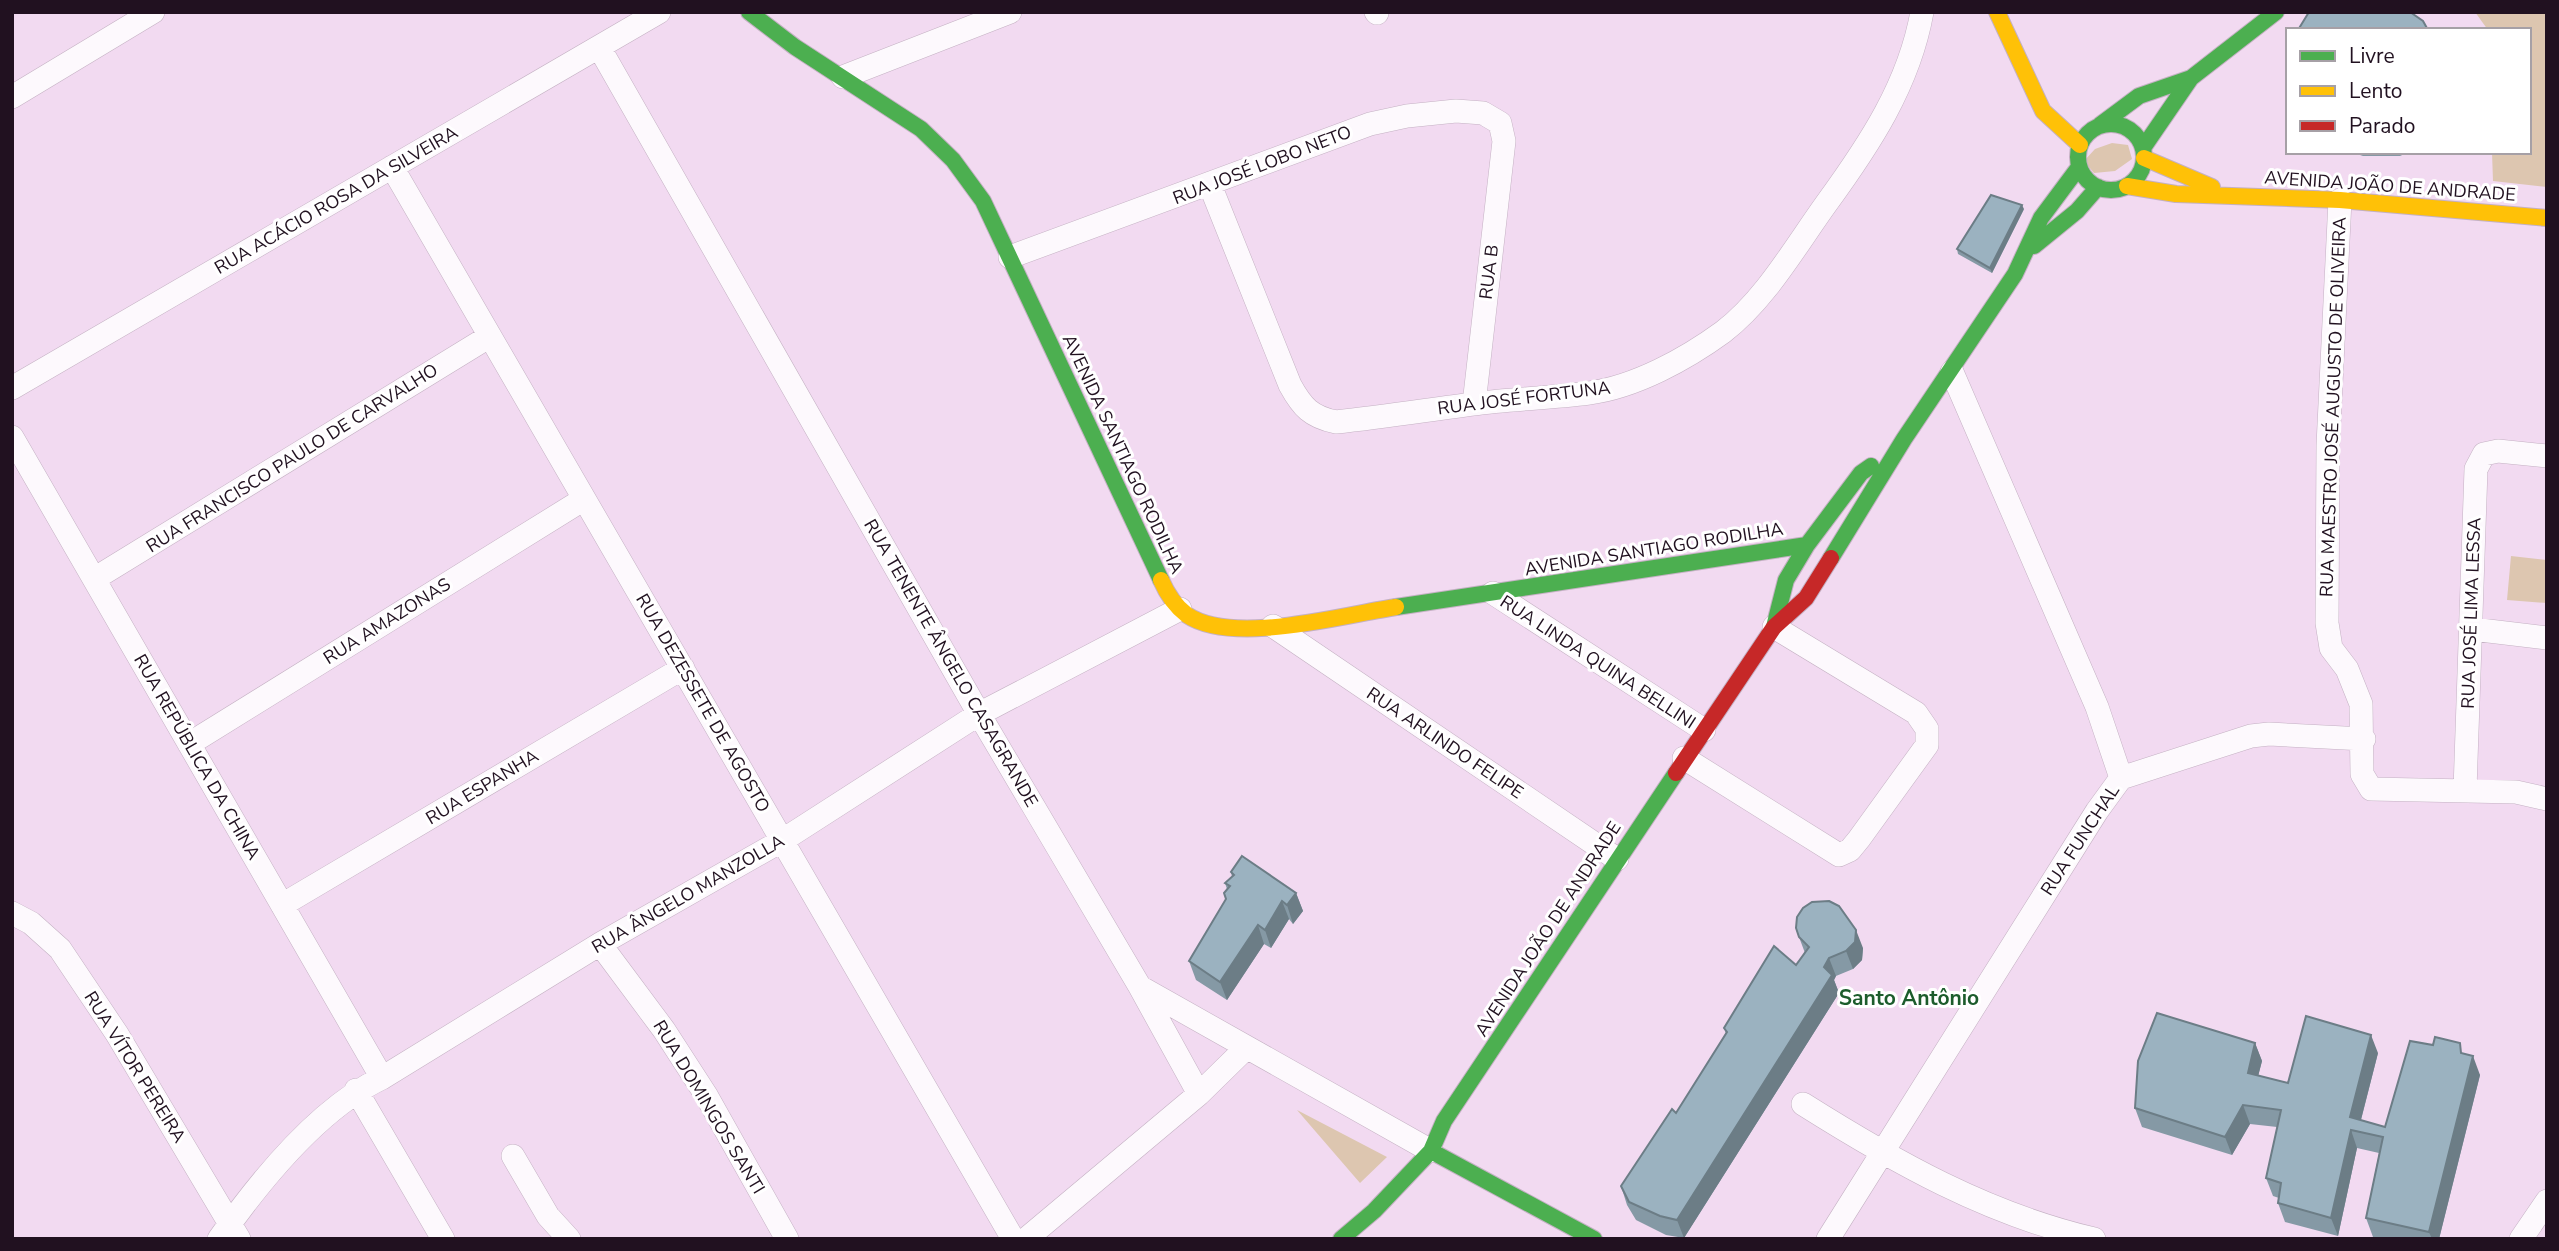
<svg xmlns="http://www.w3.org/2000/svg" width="2559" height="1251" viewBox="0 0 2559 1251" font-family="'Nunito Sans',sans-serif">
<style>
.green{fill:#ddc6b0}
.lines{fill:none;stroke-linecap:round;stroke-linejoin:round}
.street-casing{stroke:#c4b1c3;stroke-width:24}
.fast-casing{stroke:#c4b1c3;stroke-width:18}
.slow-casing{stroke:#c4b1c3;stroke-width:18}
.jam-casing{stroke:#c4b1c3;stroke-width:18}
.street{stroke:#fdf9fd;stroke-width:23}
.fast{stroke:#4caf50;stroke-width:16}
.slow{stroke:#ffc107;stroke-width:16}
.jam{stroke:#c62828;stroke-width:16}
.wall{fill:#8599a5}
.shaded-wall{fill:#6c7d86}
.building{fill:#9bb2c0;stroke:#6c7d86;stroke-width:2}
.labels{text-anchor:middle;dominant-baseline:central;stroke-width:6;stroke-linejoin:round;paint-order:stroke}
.street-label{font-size:18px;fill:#211120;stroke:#fff}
.quarter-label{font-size:21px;font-weight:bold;fill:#1c5c2c;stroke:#fff}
</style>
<rect width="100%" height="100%" fill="#f2daf1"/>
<path class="green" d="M2475 12H2547V187L2493 181 2492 152H2529V30H2488Z
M2112 143 2128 145 2132 159 2115 171 2094 173 2084 161 2095 149Z
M2511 556 2547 560V603L2507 600Z
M1297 1110 1387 1157 1360 1183Z"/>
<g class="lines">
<g class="street-casing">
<path id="street" d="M1376 12 1377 13
M599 47 979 714 1140 987 1431 1151
M843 77 1010 12
M12 97 153 12
M392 167 1013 1239
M1210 185 1290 385C1302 407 1311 417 1336 422 1382 417 1427 410 1473 404 1511 399 1550 398 1589 393 1635 387 1686 359 1723 332 1765 300 1795 247 1826 204 1869 145 1909 85 1922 12
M2340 200 2328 445 2327 623 2331 648 2347 669 2361 704 2362 774 2371 789 2516 792 2547 799
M1010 257 1370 124 1407 116 1456 111 1483 113 1500 123 1504 141 1474 404
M12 388 659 12
M12 437 382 1078
M94 579 490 336
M1493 593 1704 730
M1273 626 1617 859
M2472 629 2547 638
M189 744 584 499
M1684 758 1839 855 1850 850 1859 839 1927 745V729L1916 713 1774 627
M2121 778 2251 736 2269 734 2364 739
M2465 790 2476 469 2484 454 2498 451 2547 456
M282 905 683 668
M12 913 31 923 60 949 117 1034 239 1239
M600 944 664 1030 706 1095 787 1239
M1140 987 1199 1094
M356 1090 443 1239
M1803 1104C1895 1162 1987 1214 2094 1239
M513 1156 548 1216 569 1239
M219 1239C259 1182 319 1108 382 1078L600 944 783 840 979 714 1180 609
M1026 1239 1199 1094 1246 1048
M1828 1239 2097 811 2121 778 2097 707 1952 372
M2521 1239 2547 1201"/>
</g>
<g class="fast-casing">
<path id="fast" d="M749 12 795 47 921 129 953 160 983 201 1161 580
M2078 157a33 33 0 1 1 66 0a33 33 0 1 1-66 0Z
M2100 125 2139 96 2191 78
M2143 148 2191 78 2276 12
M2034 246 2077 211 2098 187
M1831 558 1904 439 2015 274 2041 218 2079 167
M1396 607 1807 545
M1774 627 1786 580 1807 545 1861 473 1871 466
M1431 1151 1444 1121 1676 773
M1341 1239 1374 1211 1431 1151 1594 1239"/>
</g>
<g class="slow-casing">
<path id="slow" d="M1997 12 2043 111 2080 145
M2144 158 2212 187
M2127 186 2176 194 2340 200 2547 218
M1161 580C1167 594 1175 606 1187 615 1233 646 1343 615 1396 607"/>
</g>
<g class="jam-casing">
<path id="jam" d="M1676 773 1774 627 1806 598 1831 558"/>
</g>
<use href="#street" class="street"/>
<use href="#fast" class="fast"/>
<use href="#slow" class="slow"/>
<use href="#jam" class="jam"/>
</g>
<path class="wall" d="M2351 152H2409L2400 156H2363Z
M2024 209 1992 273 1958 254 1957 249Z
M1231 872 1296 893 1303 911 1293 924 1289 919 1271 948 1264 944 1227 1000 1196 980 1189 961 1226 899 1227 889 1225 883 1232 877Z
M1799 937 1863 948 1862 960 1853 969 1836 976 1834 980 1839 993 1684 1238 1666 1235 1636 1220 1627 1205 1621 1186 1676 1113 1726 1034 1724 1028 1796 965 1805 953Z
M2255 1043 2262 1061 2258 1076 2288 1083 2378 1053 2361 1120 2385 1127 2463 1053 2480 1075 2439 1239H2383L2373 1237 2366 1218 2379 1153 2357 1148 2338 1236 2285 1222 2278 1203 2279 1198 2273 1196 2266 1178 2277 1127 2250 1124 2232 1155 2142 1127 2135 1108Z"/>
<path class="shaded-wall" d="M2022 205 2024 209 1992 273 1990 268Z
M1296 893 1303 911 1293 924 1287 905Z
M1282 901 1289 919 1271 948 1265 930Z
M1258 925 1264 944 1227 1000 1220 982Z
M1856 930 1863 948 1862 960 1853 969 1846 951Z
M1829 958 1836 976 1834 980 1839 993 1684 1238 1677 1220Z
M2371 1035 2378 1053 2358 1131 2350 1117Z
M2255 1043 2262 1061 2254 1092 2248 1073Z
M2473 1056 2480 1075 2439 1239H2432L2429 1232Z
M2243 1105 2250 1124 2232 1155 2225 1137Z
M2351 1130 2357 1148 2338 1236 2331 1218Z"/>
<path class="building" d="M2309 12H2410L2423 21 2428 30H2298Z
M1991 195 2022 205 1990 268 1957 249Z
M1242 856 1296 893 1287 905 1282 901 1265 930 1258 925 1220 982 1189 961 1226 899 1224 893 1230 886 1225 883 1234 875 1231 872Z
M1829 901 1839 906 1856 930 1855 942 1846 951 1829 958 1824 967 1832 975 1677 1220 1660 1216 1629 1202 1621 1186 1672 1109 1676 1113 1727 1032 1724 1028 1774 946 1796 965 1809 947 1799 937 1796 928 1797 917 1803 908 1812 902Z
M2157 1013 2255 1043 2248 1073 2288 1083 2306 1016 2371 1035 2350 1117 2385 1127 2410 1041 2433 1045 2435 1037 2460 1043 2461 1053 2473 1056 2429 1232 2366 1218 2383 1137 2351 1130 2331 1218 2278 1203 2281 1183 2266 1178 2281 1110 2243 1105 2225 1137 2135 1108 2138 1061Z"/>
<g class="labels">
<g class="street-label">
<text transform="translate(1262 165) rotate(-21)">RUA JOSÉ LOBO NETO</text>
<text transform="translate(2390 186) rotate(4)">AVENIDA JOÃO DE ANDRADE</text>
<text transform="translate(336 200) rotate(-30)">RUA ACÁCIO ROSA DA SILVEIRA</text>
<text transform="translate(1489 272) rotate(-83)">RUA B</text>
<text transform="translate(1524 398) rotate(-7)">RUA JOSÉ FORTUNA</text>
<text transform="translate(2333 407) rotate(-88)">RUA MAESTRO JOSÉ AUGUSTO DE OLIVEIRA</text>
<text transform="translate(1123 454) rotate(65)">AVENIDA SANTIAGO RODILHA</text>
<text transform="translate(292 458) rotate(-32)">RUA FRANCISCO PAULO DE CARVALHO</text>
<text transform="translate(1654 549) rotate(-9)">AVENIDA SANTIAGO RODILHA</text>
<text transform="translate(2471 613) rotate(-88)">RUA JOSÉ LIMA LESSA</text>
<text transform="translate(387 621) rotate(-32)">RUA AMAZONAS</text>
<text transform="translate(1598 662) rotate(33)">RUA LINDA QUINA BELLINI</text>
<text transform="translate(951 663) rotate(60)">RUA TENENTE ÂNGELO CASAGRANDE</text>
<text transform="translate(703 703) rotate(60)">RUA DEZESSETE DE AGOSTO</text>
<text transform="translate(1445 743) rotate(34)">RUA ARLINDO FELIPE</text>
<text transform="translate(197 757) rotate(60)">RUA REPÚBLICA DA CHINA</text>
<text transform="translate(482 787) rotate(-31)">RUA ESPANHA</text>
<text transform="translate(2080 840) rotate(-57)">RUA FUNCHAL</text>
<text transform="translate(688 894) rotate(-30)">RUA ÂNGELO MANZOLLA</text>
<text transform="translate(1548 929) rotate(-57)">AVENIDA JOÃO DE ANDRADE</text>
<text transform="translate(135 1067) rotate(58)">RUA VÍTOR PEREIRA</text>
<text transform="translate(709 1107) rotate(59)">RUA DOMINGOS SANTI</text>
</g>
<g class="quarter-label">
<text x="1909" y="998">Santo Antônio</text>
</g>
</g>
<rect width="2559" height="1251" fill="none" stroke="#211120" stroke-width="28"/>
<rect x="2286" y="28" width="245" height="126" fill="#ffffff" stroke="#a6a0a6" stroke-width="2"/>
<rect x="2300" y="51" width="35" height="10" fill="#4caf50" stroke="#a6a0a6" stroke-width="2"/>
<text x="2349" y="63" font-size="21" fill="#211120">Livre</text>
<rect x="2300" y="86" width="35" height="10" fill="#ffc107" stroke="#a6a0a6" stroke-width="2"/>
<text x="2349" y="98" font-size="21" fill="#211120">Lento</text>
<rect x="2300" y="121" width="35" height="10" fill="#c62828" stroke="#a6a0a6" stroke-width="2"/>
<text x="2349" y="133" font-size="21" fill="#211120">Parado</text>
</svg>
